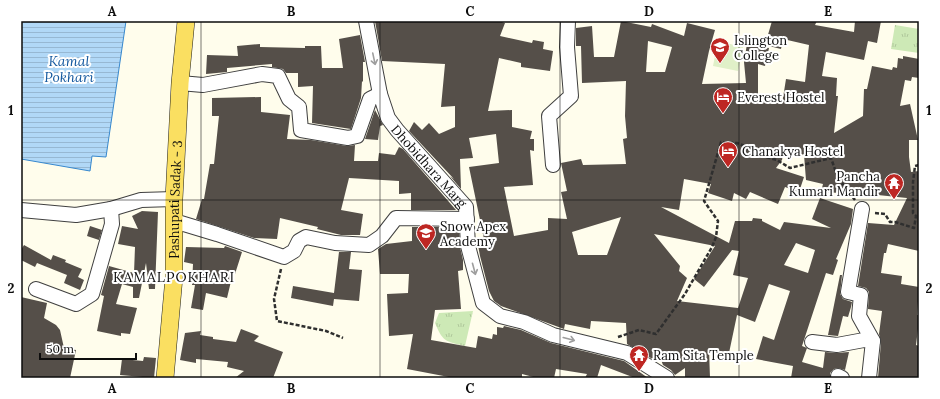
<svg xmlns="http://www.w3.org/2000/svg" width="940" height="399" viewBox="0 0 940 399" font-family="Lora,serif">
<style>
.grass{fill:url(#grass-tufts)}
.pitch{fill:#e0f0c8}
.water{fill:url(#water-rules);stroke:#3788ce}
.building{fill:#554f49;fill-rule:evenodd}
.lines{fill:none;stroke-linecap:round;stroke-linejoin:round}
.minor-casing{stroke:#404040;stroke-width:16}
.major-casing{stroke:#1e1e1e;stroke-width:18}
.path{stroke:#2f2f2f;stroke-width:2.5;stroke-dasharray:4 2;stroke-linecap:butt}
.minor{stroke:#fff;stroke-width:14}
.major{stroke:#fadf61;stroke-width:17}
.oneway{stroke:#9e9e9e}
.grid{fill:none;stroke:#0d0d0d;stroke-width:1;stroke-opacity:0.55}
.labels{text-anchor:middle;dominant-baseline:central;stroke-width:4;stroke-linejoin:round;paint-order:stroke}
.poi-label{font-size:13px;fill:#0d0d0d;stroke:#fff;text-anchor:start}
.street-label{font-size:13px;fill:#0d0d0d;stroke:#fff}
.water-label{font-size:14px;font-style:italic;fill:#15599f;stroke:#fff}
.neighbourhood-label{font-size:14px;letter-spacing:1px;fill:#0d0d0d;stroke:#fff}
.neatline{fill:none;stroke:#0d0d0d;stroke-width:1.5}
.grid-label{font-size:13px;text-anchor:middle;font-weight:bold;fill:#0d0d0d}
</style>
<defs>
<pattern id="grass-tufts" width="24" height="20" patternUnits="userSpaceOnUse"><rect width="24" height="20" fill="#cde9b6"/><path d="M3 7l-1-3M5 7V3M7 7l1-3M15 17l-1-3M17 17v-4M19 17l1-3" fill="none" stroke="#afc79b"/></pattern>
<pattern id="water-rules" width="6" height="5" patternUnits="userSpaceOnUse"><rect width="6" height="5" fill="#b1d8f7"/><path d="M0 2.5h6" fill="none" stroke="#97b8d3"/></pattern>
</defs>
<rect width="100%" height="100%" fill="#fffdec"/>
<path class="grass" d="M895 25 919 29V53L891 49Z
M473 311 465 346C445 341 443 342 435 323L439 313Z"/>
<path class="pitch" d="M718 41 743 47 738 71 713 66Z"/>
<path class="water" d="M21 21H126L106 157 92 156 90 171 21 159Z"/>
<path class="building" d="M375 21H499L505 23 500 36 532 43 533 40 544 42 543 49 553 51 550 71 521 67V63L499 58 488 111 512 110V127L532 131 530 139H534V151L530 150 533 185 504 187 514 236 548 230V218L567 219 561 192 567 191 561 163 581 159 583 165 626 164 623 139 627 138 625 116 626 81 582 83 581 46H576V28L592 26 594 57H614L621 21 651 27 652 24 684 36 687 23 715 30 709 51 702 84 746 83 744 62 747 44 769 48 765 66 758 64V99L782 104 786 79 805 82 809 45 783 39 781 49 765 45 772 21H817L815 25 854 32 855 21H881L877 43 868 41 864 60 826 52 822 76 837 78 836 96H838L834 133 863 116 864 89H867L872 66 892 70 893 67 897 68 898 58 903 59V56L919 59V78L912 77 911 81 905 80 900 106 910 104 918 140H909V157L911 172 919 171V251L888 244 886 253H884L881 273 902 276 901 284 919 287 917 315H919V321L916 345 919 346V378H878L881 342 879 334 882 311 868 309 869 292 866 288 858 286 868 223 894 225 907 198 868 194 869 190 863 189 861 194 821 192 823 184 806 180 804 155 784 149 782 160 776 168 804 177 799 192 785 187 778 204 750 192 746 199 734 193 732 201 708 193 711 184 684 179 679 210 661 207 729 243 735 221H752L753 218 762 219V221L780 230 784 222 831 228 812 219 820 198 853 209 851 224 836 259 838 260 833 275 826 273 802 346 807 348 802 362 823 368 825 352 836 353 849 352 845 370 838 368 834 369 830 373V378H791L793 366 756 359 763 336 774 340 790 291 769 284 755 322 737 315 729 353 709 349 710 378H685V368L675 375 671 370 663 365 659 355 656 361 627 344 626 323 591 321 590 329 565 324 564 329 501 306 494 301 489 291 480 256 478 245 485 244 469 167 499 163 496 134 469 138 473 158 460 159 461 189 450 176 454 179 409 131 414 122 422 130 429 123 439 134 455 127V106L441 107 445 64 382 61ZM648 41 672 47 665 72H646ZM621 217 607 255H578L572 232ZM654 234 715 246 694 279 704 287 732 250 739 251 733 275 748 278 738 308 677 301 687 278 679 271 680 266ZM796 243 815 250 808 273 784 265Z
M360 35 365 62H363V82L362 81 361 98 351 129 312 123 313 86 298 87V73H286L283 69 272 67V64L227 68V72L206 74 207 55 238 56 237 46 260 44V47L305 48V46H321L322 68H343L339 39Z
M261 97V112L290 115 287 139 311 140 347 146 355 145 354 161H378L379 153 395 155 399 147 403 149 456 210H411V193L399 194V181L349 178 341 210 363 214 360 235H341L317 229 318 227 280 218 277 239 254 238 196 219 202 199H204L210 164H214L219 116H212V98Z
M375 110 383 125 380 126 378 140 365 139Z
M142 211 158 212 155 289H149L146 263 139 298H133V287L122 284 116 304 137 308 130 334 121 333V336L97 331 104 296 101 295 109 266 134 273 135 247 118 244 122 226 138 229 132 216Z
M90 226 102 230 99 240 87 236Z
M412 227H459L460 247 463 260V270L458 271 461 309 435 310 431 340 476 348 478 336 492 339 493 334 497 335V327L503 328 504 326 521 330 551 343 624 361 648 378H635L601 365 597 378H585L587 374 556 369 554 378H537L522 374V378H454L407 369 413 334 389 336 387 294 408 293 409 274H380L378 249 386 244 412 241Z
M24 245 51 260 53 255 66 260 65 262 82 269 78 277 84 280 80 290 64 283 67 275 37 263 35 267 21 260V250Z
M225 246 242 252 235 274 233 273 227 298 206 293 203 310 191 308 195 285H192L193 264 184 262 186 247 224 248Z
M339 252H351L349 269 362 270 359 301 334 299 333 306 291 298 293 286 334 293Z
M840 275H842L840 294 843 299 852 302 851 307 848 317 843 316 838 336 828 335Z
M21 297 47 303 44 318 56 325 60 330 64 348 76 350 70 378H21Z
M241 329 259 336 254 341 283 352 273 378H235L244 371 227 367 228 362 196 359V363L180 360 185 333 201 331 200 335 213 337V339L236 342Z
M144 357 156 358 154 378 120 375 122 359 143 361Z"/>
<g class="lines">
<g class="minor-casing">
<g id="minor">
<path id="s1" d="M366 21 380 94 388 118 397 130 466 207 468 246 483 303 500 316 524 322 553 335 627 353 667 378"/>
<path d="M180 83 203 85 262 74 278 76 289 99 299 107 301 130 348 138 357 136 370 99 380 94"/>
<path d="M553 165 549 116 571 96 567 47 568 21"/>
<path d="M862 209 848 292 861 295 859 316 873 341 869 378"/>
<path d="M21 210 76 215 111 209 141 200 174 199"/>
<path d="M174 221 217 234 284 257 294 251 299 241 306 237 335 243 369 245 382 236 396 218 467 219"/>
<path d="M36 289 76 304 92 294 112 224 111 209"/>
<path d="M812 342 837 345 864 340 873 341"/>
<path d="M838 376 842 378"/>
</g>
</g>
<g class="major-casing">
<g id="major">
<path id="s2" d="M165 378 174 277V199L180 83 186 21"/>
</g>
</g>
<path class="path" d="M875 213 885 214 890 222H895L914 228 916 216 913 213V182L915 166 919 165
M281 269 274 299 277 321 326 331 343 338
M618 337 639 330 656 334 685 294 712 247 716 237 718 221 704 201 721 142 737 143 747 147 751 153 777 160 790 168 831 158 838 178 855 200"/>
<use href="#minor" class="minor"/>
<use href="#major" class="major"/>
</g>
<defs><path id="oneway-shaft" d="M-6 0H5M1.5-3L5.5 0L1.5 3" fill="none" stroke-width="1.6" stroke-linecap="round" stroke-linejoin="round"/></defs>
<g class="oneway">
<use href="#oneway-shaft" transform="translate(374 59) rotate(78)"/>
<use href="#oneway-shaft" transform="translate(474 269) rotate(75)"/>
<use href="#oneway-shaft" transform="translate(569 339) rotate(15)"/>
</g>
<path class="grid" d="M201 21V378M380 21V378M560 21V378M739 21V378M21 200H919"/>
<defs>
<g id="university-pin" transform="scale(1)"><path d="M0 17L-7.5 6A9.5 9.5 0 1 1 7.5 6Z" fill="#be2723" stroke="#fff"/><path d="M0-5L7-2L0 1L-7-2ZM-4 1L0 2.5L4 1V4Q0 6-4 4Z" fill="#fff"/></g>
<g id="hotel-pin" transform="scale(1)"><path d="M0 17L-7.5 6A9.5 9.5 0 1 1 7.5 6Z" fill="#be2723" stroke="#fff"/><path d="M-6-4.5h1.5V1H6V5H4.5V3h-9V5H-6ZM-4 0a1.8 1.8 0 1 1 3.6 0ZM.5 0V-2.5h3Q6-2.5 6 0Z" fill="#fff"/></g>
<g id="temple-pin" transform="scale(1)"><path d="M0 17L-7.5 6A9.5 9.5 0 1 1 7.5 6Z" fill="#be2723" stroke="#fff"/><path d="M0-6L5-2H3V0L6.5 2.5H4V6H1.5V3h-3V6H-4V2.5H-6.5L-3 0V-2H-5Z" fill="#fff"/></g>
<g id="school-pin" transform="scale(1)"><path d="M0 17L-7.5 6A9.5 9.5 0 1 1 7.5 6Z" fill="#be2723" stroke="#fff"/><path d="M0-5L7-2L0 1L-7-2ZM-4 1L0 2.5L4 1V4Q0 6-4 4Z" fill="#fff"/></g>
</defs>
<g fill-rule="evenodd">
<use href="#university-pin" x="720" y="47"/>
<use href="#hotel-pin" x="723" y="97"/>
<use href="#hotel-pin" x="728" y="151"/>
<use href="#temple-pin" x="894" y="183"/>
<use href="#school-pin" x="426" y="233"/>
<use href="#temple-pin" x="639" y="355"/>
</g>
<g class="labels">
<g class="poi-label">
<text x="734" y="40">Islington<tspan x="734" dy="15">College</tspan></text>
<text x="737" y="97">Everest Hostel</text>
<text x="742" y="151">Chanakya Hostel</text>
<text x="880" y="176" text-anchor="end">Pancha<tspan x="880" dy="15">Kumari Mandir</tspan></text>
<text x="440" y="226">Snow Apex<tspan x="440" dy="15">Academy</tspan></text>
<text x="653" y="355">Ram Sita Temple</text>
</g>
<g class="street-label">
<text stroke="none"><textPath href="#s1" startOffset="163">Dhobidhara Marg</textPath></text>
<text stroke="none"><textPath href="#s2" startOffset="179">Pashupati Sadak - 3</textPath></text>
</g>
<g class="water-label">
<text x="69" y="61">Kamal<tspan x="69" dy="16">Pokhari</tspan></text>
</g>
<g class="neighbourhood-label">
<text x="174" y="277">KAMALPOKHARI</text>
</g>
</g>
<rect width="940" height="399" fill="none" stroke="#ffffff" stroke-width="44"/>
<path d="M40 353v6h96v-6" fill="none" stroke="#0d0d0d" stroke-width="2"/>
<text x="46" y="353" font-size="12" fill="#0d0d0d" stroke="#ffffff" stroke-width="3" paint-order="stroke">50 m</text>
<rect x="22" y="22" width="896" height="355" class="neatline"/>
<g class="grid-label">
<text x="112" y="16">A</text>
<text x="291" y="16">B</text>
<text x="470" y="16">C</text>
<text x="649" y="16">D</text>
<text x="828" y="16">E</text>
<text x="11" y="115">1</text>
<text x="929" y="115">1</text>
<text x="11" y="293">2</text>
<text x="929" y="293">2</text>
<text x="112" y="393">A</text>
<text x="291" y="393">B</text>
<text x="470" y="393">C</text>
<text x="649" y="393">D</text>
<text x="828" y="393">E</text>
</g>
</svg>
